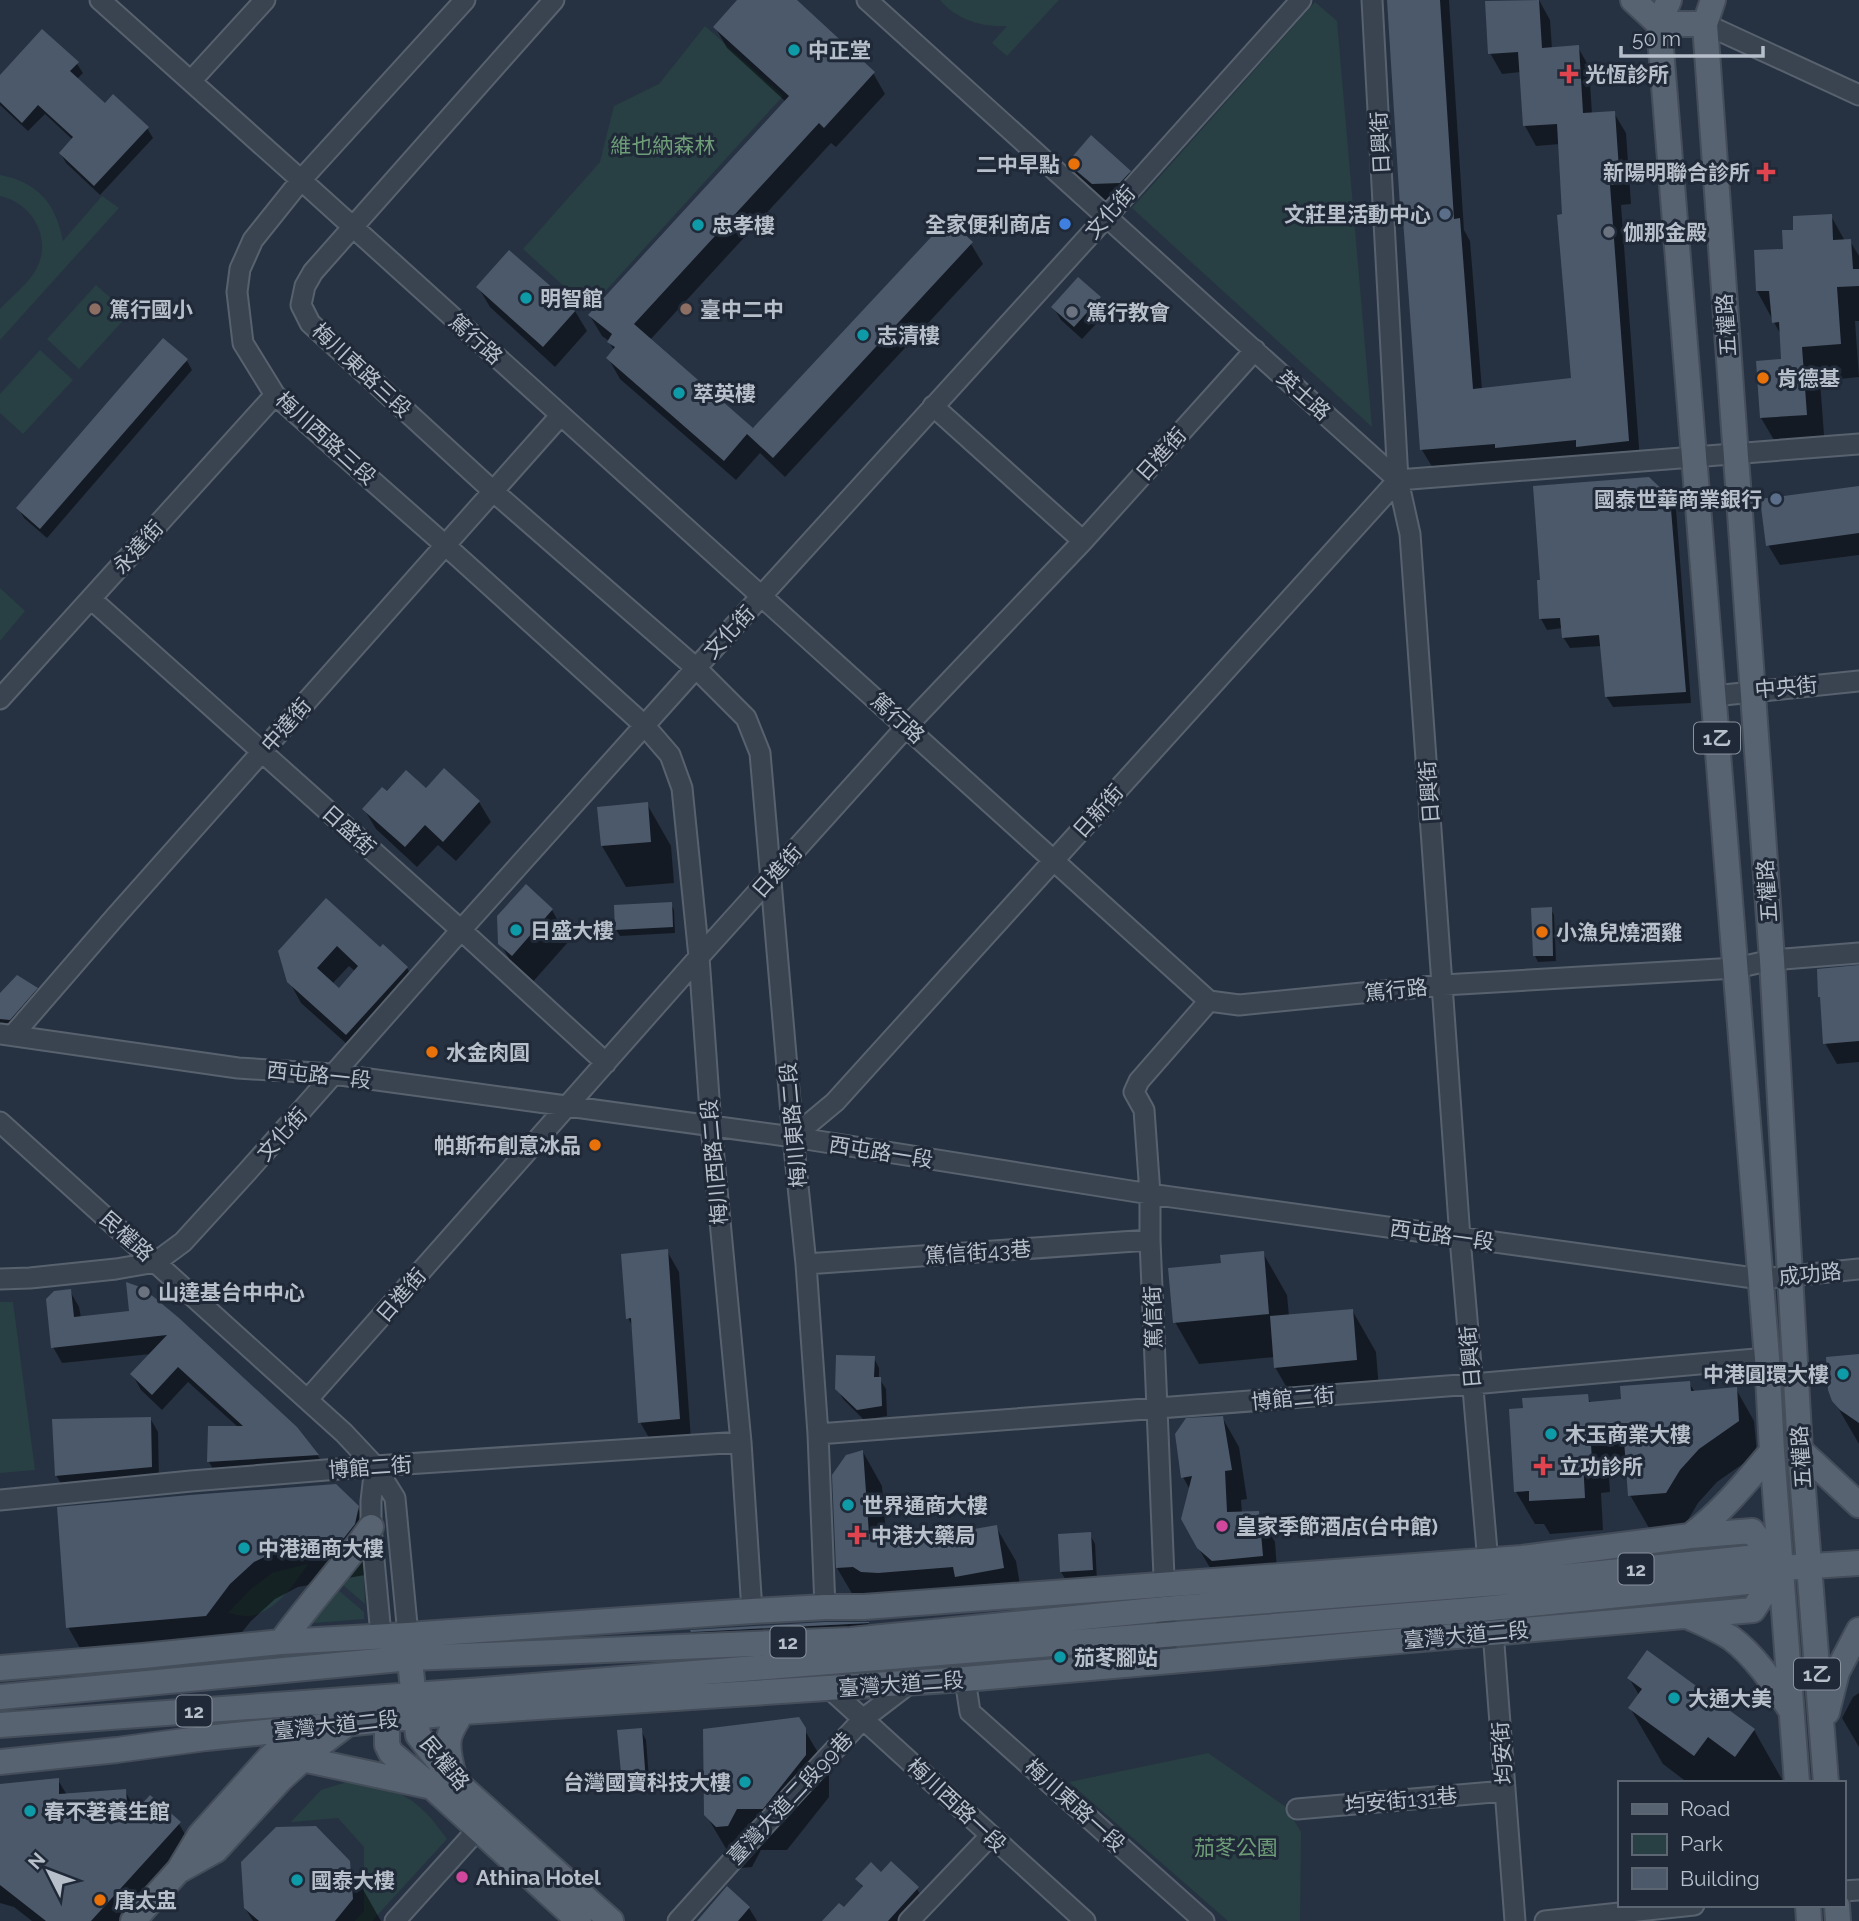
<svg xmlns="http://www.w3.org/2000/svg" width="1859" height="1921" viewBox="0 0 1859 1921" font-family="Raleway,'Noto Sans TC',sans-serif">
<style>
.green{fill:#284043}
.shadow{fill:#0007;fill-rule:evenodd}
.building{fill:#4c596b;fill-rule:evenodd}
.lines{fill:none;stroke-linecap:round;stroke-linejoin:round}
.minor-casing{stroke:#58626e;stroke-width:23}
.major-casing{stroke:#444d5a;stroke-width:28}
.minor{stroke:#3a4451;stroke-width:19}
.major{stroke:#586371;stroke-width:24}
.culture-dot{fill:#0f9aa8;stroke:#1f2937;stroke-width:2.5}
.health-dot{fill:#e0444e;stroke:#1f2937;stroke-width:2.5}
.food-dot{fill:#e8710a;stroke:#1f2937;stroke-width:2.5}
.service-dot{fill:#5c6f8a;stroke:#1f2937;stroke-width:2.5}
.shop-dot{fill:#3f7fe0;stroke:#1f2937;stroke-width:2.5}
.worship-dot{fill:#6b7280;stroke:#1f2937;stroke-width:2.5}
.education-dot{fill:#8d6e63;stroke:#1f2937;stroke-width:2.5}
.hotel-dot{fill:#d1479c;stroke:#1f2937;stroke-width:2.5}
.labels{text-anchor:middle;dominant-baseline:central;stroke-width:6;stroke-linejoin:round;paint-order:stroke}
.shield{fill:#1f2937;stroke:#89929f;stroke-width:2}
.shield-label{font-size:19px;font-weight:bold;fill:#b7bfcb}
.poi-label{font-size:21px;font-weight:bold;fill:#b7bfcb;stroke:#1f2937;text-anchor:start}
.street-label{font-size:21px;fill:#b7bfcb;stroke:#1f2937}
.park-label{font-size:21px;fill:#6e9d78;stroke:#1f2937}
</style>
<rect width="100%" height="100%" fill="#263242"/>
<path class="green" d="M940 0H1059L1007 56 992 43 1007 26C981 27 957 20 940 0Z
M1315 2 1337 21 1372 427 1132 208Z
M705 26 783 96 589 309 523 249 600 162 614 106 659 84Z
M0 175C38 182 56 204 63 241L102 196 119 208 0 340V309C11 297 30 282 37 268 52 237 32 203 0 196Z
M96 285 129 314 79 369 47 339Z
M40 350 73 380 23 434 0 413V394Z
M0 588 25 611 0 641Z
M0 1302H13L35 1470 0 1473Z
M363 1553 365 1604 343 1585Z
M308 1564C294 1584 276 1612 250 1616 243 1617 235 1614 228 1613L250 1590 272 1573Z
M338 1590 364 1612V1619L302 1624Z
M1208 1753 1286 1807 1301 1832 1300 1921H1228L1069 1782Z
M347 1782C398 1786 418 1798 447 1839L372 1921H355L364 1911V1847L338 1818 291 1822 321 1790Z"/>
<path class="shadow" d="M739 0H794L873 73 885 94 836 147 831 143 650 340 752 429 971 244 983 264 785 477 760 453 736 480 620 379 608 358 614 351 609 341 602 336 590 316 786 102 727 48 715 27Z
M1388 0H1449L1464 230 1470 241 1482 390 1572 379 1560 144 1536 146 1525 126 1521 72 1502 74 1490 53 1487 3 1539 0 1550 20 1552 49 1578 47 1589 67 1592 114 1614 113 1626 133 1631 204 1621 205 1640 461 1434 470 1422 450 1404 210 1402 206Z
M77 64 83 73 77 79 106 106 147 128 153 138 100 195 66 163 61 154 73 140 45 114 28 131 0 105V77Z
M1069 163 1129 172 1141 192 1132 203 1105 204 1081 183Z
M1831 216 1845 241H1850L1859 256V321H1855L1859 377 1820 381 1825 448 1781 452 1761 418 1758 362 1783 361 1781 335 1757 291 1785 250 1795 232Z
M478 287 575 311 587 331 555 367 490 307Z
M1099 298 1107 312 1082 339 1061 320 1053 307Z
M187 361 192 370 47 538 24 518 18 508Z
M1859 488V555L1780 565 1768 545Z
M1669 498 1676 509 1691 703 1613 707 1606 696 1602 646 1570 648 1563 637V628L1547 630 1541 619Z
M426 790 479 802 491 822 456 861 438 845 417 867 376 829 364 809 387 793Z
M647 804 671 846 674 883 626 887 602 846Z
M526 887 552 910 569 941 530 985 518 974 500 943Z
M326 900 380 950 407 968 419 988 358 1054 301 1003 289 981ZM349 966 356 972 339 991 332 984Z
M671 904 674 910 675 933 620 936 616 930Z
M1551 909 1554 915 1556 961 1538 962 1535 956Z
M1859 967V1062L1837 1064 1825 1043 1822 1001 1820 997Z
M37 989 40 995 14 1025H0V998Z
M667 1251 679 1272 691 1440 652 1443 640 1422 634 1329 628 1318Z
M1263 1253 1287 1295 1289 1316 1352 1310 1376 1352 1380 1402 1299 1409 1275 1367V1357L1199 1364 1175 1322 1223 1265Z
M128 1285 295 1428 318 1456 327 1471 218 1478 209 1462 239 1428 188 1382 162 1410 141 1390 132 1374 151 1354 62 1363 53 1347 70 1291 79 1307 81 1318 131 1312Z
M1859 1356V1444L1834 1401Z
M874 1358 879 1368V1378L886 1389 887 1416 864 1420 843 1399 837 1388Z
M1689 1383 1695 1392 1736 1389 1754 1421 1757 1454 1717 1482 1698 1503 1685 1525 1649 1528 1630 1495 1627 1459 1608 1461 1610 1492 1601 1493 1603 1530 1550 1534 1544 1524H1535L1516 1492 1587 1396 1591 1404 1623 1401Z
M1222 1417 1239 1447 1247 1499 1241 1500 1242 1513H1258L1275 1542 1278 1585 1216 1578 1189 1532 1190 1490 1183 1477Z
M150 1418 158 1432 159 1480 64 1489 56 1475Z
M863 1452 882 1486 886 1534 944 1530 947 1535 996 1527 1016 1561 1023 1603 857 1602 837 1568Z
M357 1507 379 1544 375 1561 365 1575 298 1587 275 1599 251 1621 226 1652 89 1664 68 1627Z
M1090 1534 1095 1544 1097 1580 1067 1582 1061 1572Z
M868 1623 873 1633 698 1641 693 1632Z
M1648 1652 1754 1730 1784 1783H1688L1663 1764 1630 1708 1639 1695 1629 1678Z
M1859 1693V1747L1842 1718 1853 1697Z
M798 1719 829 1771V1797L787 1850H761L752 1867 741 1868 731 1857 706 1815Z
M641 1730 646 1740 650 1791 629 1793 624 1783Z
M58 1780 67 1795 125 1791 137 1812 179 1824 192 1846 124 1921H32L14 1907 0 1903V1786Z
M348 1863 381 1921H253L245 1908Z
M881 1874 917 1889 929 1909 918 1921H824L844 1909 863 1888 858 1879Z
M749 1908 757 1921H699Z"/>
<path class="building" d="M737 0H797L875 72 824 128 819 123 634 324 753 428 751 430 948 219 973 242 773 458 747 434 724 461 606 358 615 347 607 342 612 334 588 315 789 96 713 27Z
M1387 0H1440L1454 219 1460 218 1473 389 1571 378 1557 215 1562 214 1557 124 1523 126 1518 52 1488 54 1485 1 1539 0 1542 48 1579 45 1583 113 1615 111 1620 184 1610 185 1629 441 1576 447V440L1495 448V444L1420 450 1402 206 1400 207Z
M42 29 79 62 70 71 105 103 113 94 149 127 94 186 59 153 73 137 38 105 22 123 0 102V75Z
M1091 135 1131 171 1120 183 1092 184 1067 163Z
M1832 214 1833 240 1851 239 1853 269H1859V286L1837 287 1841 344 1802 347 1807 415 1760 418 1756 361 1781 359 1779 322 1772 323 1769 291H1756L1754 250 1783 249 1782 230H1793V216Z
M509 250 577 309 543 347 476 287Z
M1078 277 1101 297 1074 327 1051 307Z
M163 338 188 359 40 529 16 508Z
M1649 477 1670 497 1686 692 1605 697 1599 635 1562 638 1560 618 1539 619 1537 580H1540L1533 486Z
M1859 486V533L1766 546 1760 499Z
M444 768 480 801 443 842 425 825 405 847 362 809 382 787 387 791 406 770 426 788Z
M648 802 651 842 601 846 597 807Z
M526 884 553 909 512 956 498 944 497 916Z
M326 898 380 947 383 944 408 967 346 1035 287 982 278 951ZM337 946 358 966 339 988 317 968Z
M672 902 673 927 615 930 614 905Z
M1552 907 1553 956H1533L1531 908Z
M1859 965V1041L1823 1044 1820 997H1818L1817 969Z
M17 975 38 988 10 1020 0 1019V993Z
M668 1249 680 1419 638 1423 631 1318 626 1319 621 1254Z
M1264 1251 1269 1314 1173 1323 1168 1268 1221 1263 1220 1255Z
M126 1282 143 1288 179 1318 297 1427 319 1455 207 1462 208 1426H243L178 1367 152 1395 130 1374 167 1335 51 1348 46 1299 54 1291 71 1289 74 1317 129 1311Z
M1353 1309 1357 1360 1274 1368 1270 1316Z
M1859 1354V1423L1840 1410 1832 1401 1828 1390 1826 1357Z
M836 1355 875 1356 874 1377H881L882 1406 857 1410 835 1389Z
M1690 1381 1691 1391 1737 1387 1739 1421 1699 1449 1680 1470 1666 1493 1628 1496 1623 1426 1590 1429 1592 1460H1583L1585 1498 1529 1501V1491L1514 1492 1509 1409 1523 1408 1522 1398 1588 1394 1589 1402 1621 1399 1620 1386Z
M1223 1416 1232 1470 1225 1471 1227 1512 1259 1511 1263 1556 1212 1561 1197 1548 1181 1519 1192 1476 1181 1478 1175 1434 1186 1418Z
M151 1417 152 1467 55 1476 52 1419Z
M863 1450 869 1534 945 1528 946 1534 997 1525 1004 1568 955 1577 953 1567 878 1573 861 1572 853 1567 836 1568 832 1475 846 1455Z
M336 1484 359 1506 355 1524 344 1538 277 1551 254 1562 230 1584 206 1616 66 1628 57 1507 190 1495Z
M1091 1532 1093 1570 1060 1572 1058 1534Z
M825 1622H869V1623L691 1632 690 1630Z
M1647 1650 1755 1729 1735 1757 1708 1737 1694 1756 1628 1708 1642 1689 1627 1678Z
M799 1717 806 1728V1755L763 1809H737L728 1826 716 1827 704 1815 703 1729Z
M642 1728 646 1782 622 1784 617 1730Z
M59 1778V1794L126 1789 128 1819 150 1795 181 1822 91 1921H46L0 1885V1784Z
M316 1826 350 1861 353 1899 335 1921H259L244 1908 241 1862 276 1827Z
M891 1861 919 1887 888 1921H822L839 1903 844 1907 863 1886 855 1879 871 1862 881 1872Z
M727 1886 750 1907 738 1921H697Z"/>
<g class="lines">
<g class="minor-casing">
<path id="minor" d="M100 0 301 180 1209 1001 1239 1005 1443 985 1736 968 1772 960 1859 953
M465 0 301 180 253 240 240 269 237 292 243 343 275 395 445 545 644 725 670 755 682 788 699 957 711 1126 741 1442 752 1611
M554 0 313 272 305 286 301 305 310 323 494 492 696 668 746 718 760 753 793 1137 806 1264 818 1434 825 1607
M867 0C1043 161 1221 320 1398 480L1859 444
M1372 0 1398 480 1410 534 1460 1238 1489 1574
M1705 24 1859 95
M191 81 265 0
M933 406 1083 541
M91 599 461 930 606 1063
M1714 696 1859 681
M0 699 275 395
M0 1034 238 1068 333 1074 793 1137 1150 1194 1761 1279 1859 1269
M13 1035 116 916 560 416
M0 1122 344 1433 375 1466 395 1498 408 1635
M793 1137 835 1102 1398 480
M806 1264 1150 1240
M0 1279 30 1278 116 1269 156 1262 183 1242 247 1172 461 930 696 668 1107 216 1301 0
M308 1399 699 957 907 726 1083 541 1255 350
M818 1434 1473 1384 1767 1358
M375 1466 371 1501V1527L381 1635
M0 1500 191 1481 375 1466 741 1442
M1492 1618 1515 1921
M1167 1649 1150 1240V1194L1144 1110 1134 1092 1139 1081 1209 1001
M965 1679 970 1712 1204 1921
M830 1689 1085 1921
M1297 1809 1505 1791
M1843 1891 1859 1890
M395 1921 478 1829
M678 1921 749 1842 863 1719 910 1683
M909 1921 990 1836
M1545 1921 1694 1905"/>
</g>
<g class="major-casing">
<path id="major" d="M1633 0 1659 24
M1669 0 1659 24 1767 1358 1772 1451 1797 1783
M1713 0 1705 24 1772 960 1800 1450 1826 1783
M1659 24H1705
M1800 1450 1859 1505
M1690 1536C1721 1513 1747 1481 1772 1451
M1687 1616C1702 1623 1717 1629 1731 1638 1753 1654 1776 1686 1790 1709
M281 1642C310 1602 343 1567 371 1527
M408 1643 418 1735 428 1748 455 1781 611 1921
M0 1668 143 1656 281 1642 408 1635 752 1611 825 1607H864L1522 1558 1690 1536 1752 1531 1781 1568
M0 1697 410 1658 851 1640 1165 1609 1523 1581 1748 1558 1781 1568
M387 1706V1745L391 1753 432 1787 579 1921
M1827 1712 1837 1672 1859 1630
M0 1725 483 1690 1472 1610 1747 1582 1781 1568 1859 1563
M293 1757 428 1786
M0 1762 117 1750 206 1738 462 1712 965 1679 1753 1610 1780 1568
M454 1776C444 1740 446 1735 468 1704
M180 1870 216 1850 281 1779 314 1749 346 1725
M1808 1905 1809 1921
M1837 1905 1838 1921
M133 1921 179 1870 200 1835 269 1758 306 1726"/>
</g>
<use href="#minor" class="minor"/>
<use href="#major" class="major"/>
</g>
<g class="culture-dot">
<circle cx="794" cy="50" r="7"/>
<circle cx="698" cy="225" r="7"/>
<circle cx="526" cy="298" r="7"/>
<circle cx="863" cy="335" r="7"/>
<circle cx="679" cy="393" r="7"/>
<circle cx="516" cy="930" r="7"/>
<circle cx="1843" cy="1374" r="7"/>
<circle cx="1551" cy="1434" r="7"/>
<circle cx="848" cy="1505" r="7"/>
<circle cx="244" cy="1548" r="7"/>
<circle cx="1060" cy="1657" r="7"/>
<circle cx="1674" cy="1698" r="7"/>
<circle cx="745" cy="1782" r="7"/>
<circle cx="30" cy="1811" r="7"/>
<circle cx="297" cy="1880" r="7"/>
</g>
<g class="health-dot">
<path d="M1565.5 63.5h7v7h7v7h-7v7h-7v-7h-7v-7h7z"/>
<path d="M1762.5 161.5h7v7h7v7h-7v7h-7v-7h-7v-7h7z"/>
<path d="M1539.5 1455.5h7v7h7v7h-7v7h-7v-7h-7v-7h7z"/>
<path d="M853.5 1524.5h7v7h7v7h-7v7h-7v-7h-7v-7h7z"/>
</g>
<g class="food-dot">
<circle cx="1074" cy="164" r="7"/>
<circle cx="1763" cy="378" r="7"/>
<circle cx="1542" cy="932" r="7"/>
<circle cx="432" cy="1052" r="7"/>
<circle cx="595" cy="1145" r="7"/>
<circle cx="100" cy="1900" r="7"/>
</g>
<g class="service-dot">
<circle cx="1445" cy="214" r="7"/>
<circle cx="1776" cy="499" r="7"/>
</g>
<circle class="shop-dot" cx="1065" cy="224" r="7"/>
<g class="worship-dot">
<circle cx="1609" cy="232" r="7"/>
<circle cx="1072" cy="312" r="7"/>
<circle cx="144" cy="1292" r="7"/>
</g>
<g class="education-dot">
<circle cx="95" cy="309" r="7"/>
<circle cx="686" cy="309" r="7"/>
</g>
<g class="hotel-dot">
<circle cx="1222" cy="1526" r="7"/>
<circle cx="462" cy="1877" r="7"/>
</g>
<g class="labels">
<g class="shield">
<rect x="1694" y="722.5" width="46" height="31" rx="5"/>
<rect x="1618.5" y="1553.5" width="35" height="31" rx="5"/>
<rect x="770.5" y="1626.5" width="35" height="31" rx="5"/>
<rect x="1794" y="1658.5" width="46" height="31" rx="5"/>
<rect x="176.5" y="1695.5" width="35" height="31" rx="5"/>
</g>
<g class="shield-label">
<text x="1717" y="738">1乙</text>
<text x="1636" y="1569">12</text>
<text x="788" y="1642">12</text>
<text x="1817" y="1674">1乙</text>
<text x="194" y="1711">12</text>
</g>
<g class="poi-label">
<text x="808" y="50">中正堂</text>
<text x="1585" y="74">光恆診所</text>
<text x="1060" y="164" text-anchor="end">二中早點</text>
<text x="1750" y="172" text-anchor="end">新陽明聯合診所</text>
<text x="1431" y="214" text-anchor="end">文莊里活動中心</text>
<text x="1051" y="224" text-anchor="end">全家便利商店</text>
<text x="712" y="225">忠孝樓</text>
<text x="1623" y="232">伽那金殿</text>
<text x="540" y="298">明智館</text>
<text x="109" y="309">篤行國小</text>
<text x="700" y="309">臺中二中</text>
<text x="1086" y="312">篤行教會</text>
<text x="877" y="335">志清樓</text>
<text x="1777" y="378">肯德基</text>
<text x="693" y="393">萃英樓</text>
<text x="1762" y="499" text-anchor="end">國泰世華商業銀行</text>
<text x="530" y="930">日盛大樓</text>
<text x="1556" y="932">小漁兒燒酒雞</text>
<text x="446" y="1052">水金肉圓</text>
<text x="581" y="1145" text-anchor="end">帕斯布創意冰品</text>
<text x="158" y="1292">山達基台中中心</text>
<text x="1829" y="1374" text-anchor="end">中港圓環大樓</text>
<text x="1565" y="1434">木玉商業大樓</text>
<text x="1559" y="1466">立功診所</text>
<text x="862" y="1505">世界通商大樓</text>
<text x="1236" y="1526">皇家季節酒店(台中館)</text>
<text x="871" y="1535">中港大藥局</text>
<text x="258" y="1548">中港通商大樓</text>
<text x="1074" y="1657">茄苳腳站</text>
<text x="1688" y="1698">大通大美</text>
<text x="731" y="1782" text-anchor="end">台灣國寶科技大樓</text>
<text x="44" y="1811">春不荖養生館</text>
<text x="476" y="1877">Athina Hotel</text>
<text x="311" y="1880">國泰大樓</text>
<text x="114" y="1900">唐太盅</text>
</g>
<g class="street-label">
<text transform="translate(1380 143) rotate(-93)">日興街</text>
<text transform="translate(1110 212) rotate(-48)">文化街</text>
<text transform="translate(1726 325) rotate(-94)">五權路</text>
<text transform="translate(476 339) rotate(42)">篤行路</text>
<text transform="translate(362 370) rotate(43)">梅川東路三段</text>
<text transform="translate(1304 395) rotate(42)">英士路</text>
<text transform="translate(326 438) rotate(42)">梅川西路三段</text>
<text transform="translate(1161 454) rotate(-48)">日進街</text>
<text transform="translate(138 547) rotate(-48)">永達街</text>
<text transform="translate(729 632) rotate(-47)">文化街</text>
<text transform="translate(1786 687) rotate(-5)">中央街</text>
<text transform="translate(898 718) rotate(42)">篤行路</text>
<text transform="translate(286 725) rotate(-49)">中達街</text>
<text transform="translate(1429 792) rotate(-94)">日興街</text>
<text transform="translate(1098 811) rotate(-48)">日新街</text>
<text transform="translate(349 830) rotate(42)">日盛街</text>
<text transform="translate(777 871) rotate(-48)">日進街</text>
<text transform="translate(1767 891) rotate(-94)">五權路</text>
<text transform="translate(1396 990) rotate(-6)">篤行路</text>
<text transform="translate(319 1075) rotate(6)">西屯路一段</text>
<text transform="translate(793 1125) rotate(-95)">梅川東路二段</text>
<text transform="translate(282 1134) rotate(-48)">文化街</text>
<text transform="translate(881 1152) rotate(9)">西屯路一段</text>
<text transform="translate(714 1162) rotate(-95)">梅川西路二段</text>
<text transform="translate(1442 1235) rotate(8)">西屯路一段</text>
<text transform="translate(127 1236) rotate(42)">民權路</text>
<text transform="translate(978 1252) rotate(-4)">篤信街43巷</text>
<text transform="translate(1810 1274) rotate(-6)">成功路</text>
<text transform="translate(401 1295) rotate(-49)">日進街</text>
<text transform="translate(1153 1317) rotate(-92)">篤信街</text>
<text transform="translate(1470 1357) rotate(-95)">日興街</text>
<text transform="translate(1293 1398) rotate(-5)">博館二街</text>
<text transform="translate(1801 1457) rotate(-94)">五權路</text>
<text transform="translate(370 1467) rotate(-4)">博館二街</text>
<text transform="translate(1466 1635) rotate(-5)">臺灣大道二段</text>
<text transform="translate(901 1684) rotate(-4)">臺灣大道二段</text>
<text transform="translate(336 1725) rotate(-6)">臺灣大道二段</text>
<text transform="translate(1502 1753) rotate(-94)">均安街</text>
<text transform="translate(445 1763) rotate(50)">民權路</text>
<text transform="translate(790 1798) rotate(-47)">臺灣大道二段99巷</text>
<text transform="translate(1401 1800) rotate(-5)">均安街131巷</text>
<text transform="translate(957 1805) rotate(43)">梅川西路一段</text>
<text transform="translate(1075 1805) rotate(42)">梅川東路一段</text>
</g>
<g class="park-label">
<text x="663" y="145">維也納森林</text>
<text x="1236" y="1847">茄苳公園</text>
</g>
</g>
<rect x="1618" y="1781" width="228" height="126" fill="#1f2937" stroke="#5c6572" stroke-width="2"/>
<rect x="1632" y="1804" width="35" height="10" fill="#586371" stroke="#5c6572" stroke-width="2"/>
<text x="1680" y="1816" font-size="21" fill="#b7bfcb">Road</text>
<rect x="1632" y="1834" width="35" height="21" fill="#284043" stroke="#5c6572" stroke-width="2"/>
<text x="1680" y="1851" font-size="21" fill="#b7bfcb">Park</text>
<rect x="1632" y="1868" width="35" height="21" fill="#4c596b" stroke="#5c6572" stroke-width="2"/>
<text x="1680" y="1886" font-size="21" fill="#b7bfcb">Building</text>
<g transform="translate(49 1872) rotate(312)" stroke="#1f2937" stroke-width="5" paint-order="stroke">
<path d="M0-5L12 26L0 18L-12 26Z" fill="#b7bfcb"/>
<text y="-10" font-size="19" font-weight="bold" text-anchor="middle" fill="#b7bfcb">N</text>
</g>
<path d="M1621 46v10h142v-10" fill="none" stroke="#b7bfcb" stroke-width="3.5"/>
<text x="1632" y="46" font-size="21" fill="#b7bfcb" stroke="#1f2937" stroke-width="5" paint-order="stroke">50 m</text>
</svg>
